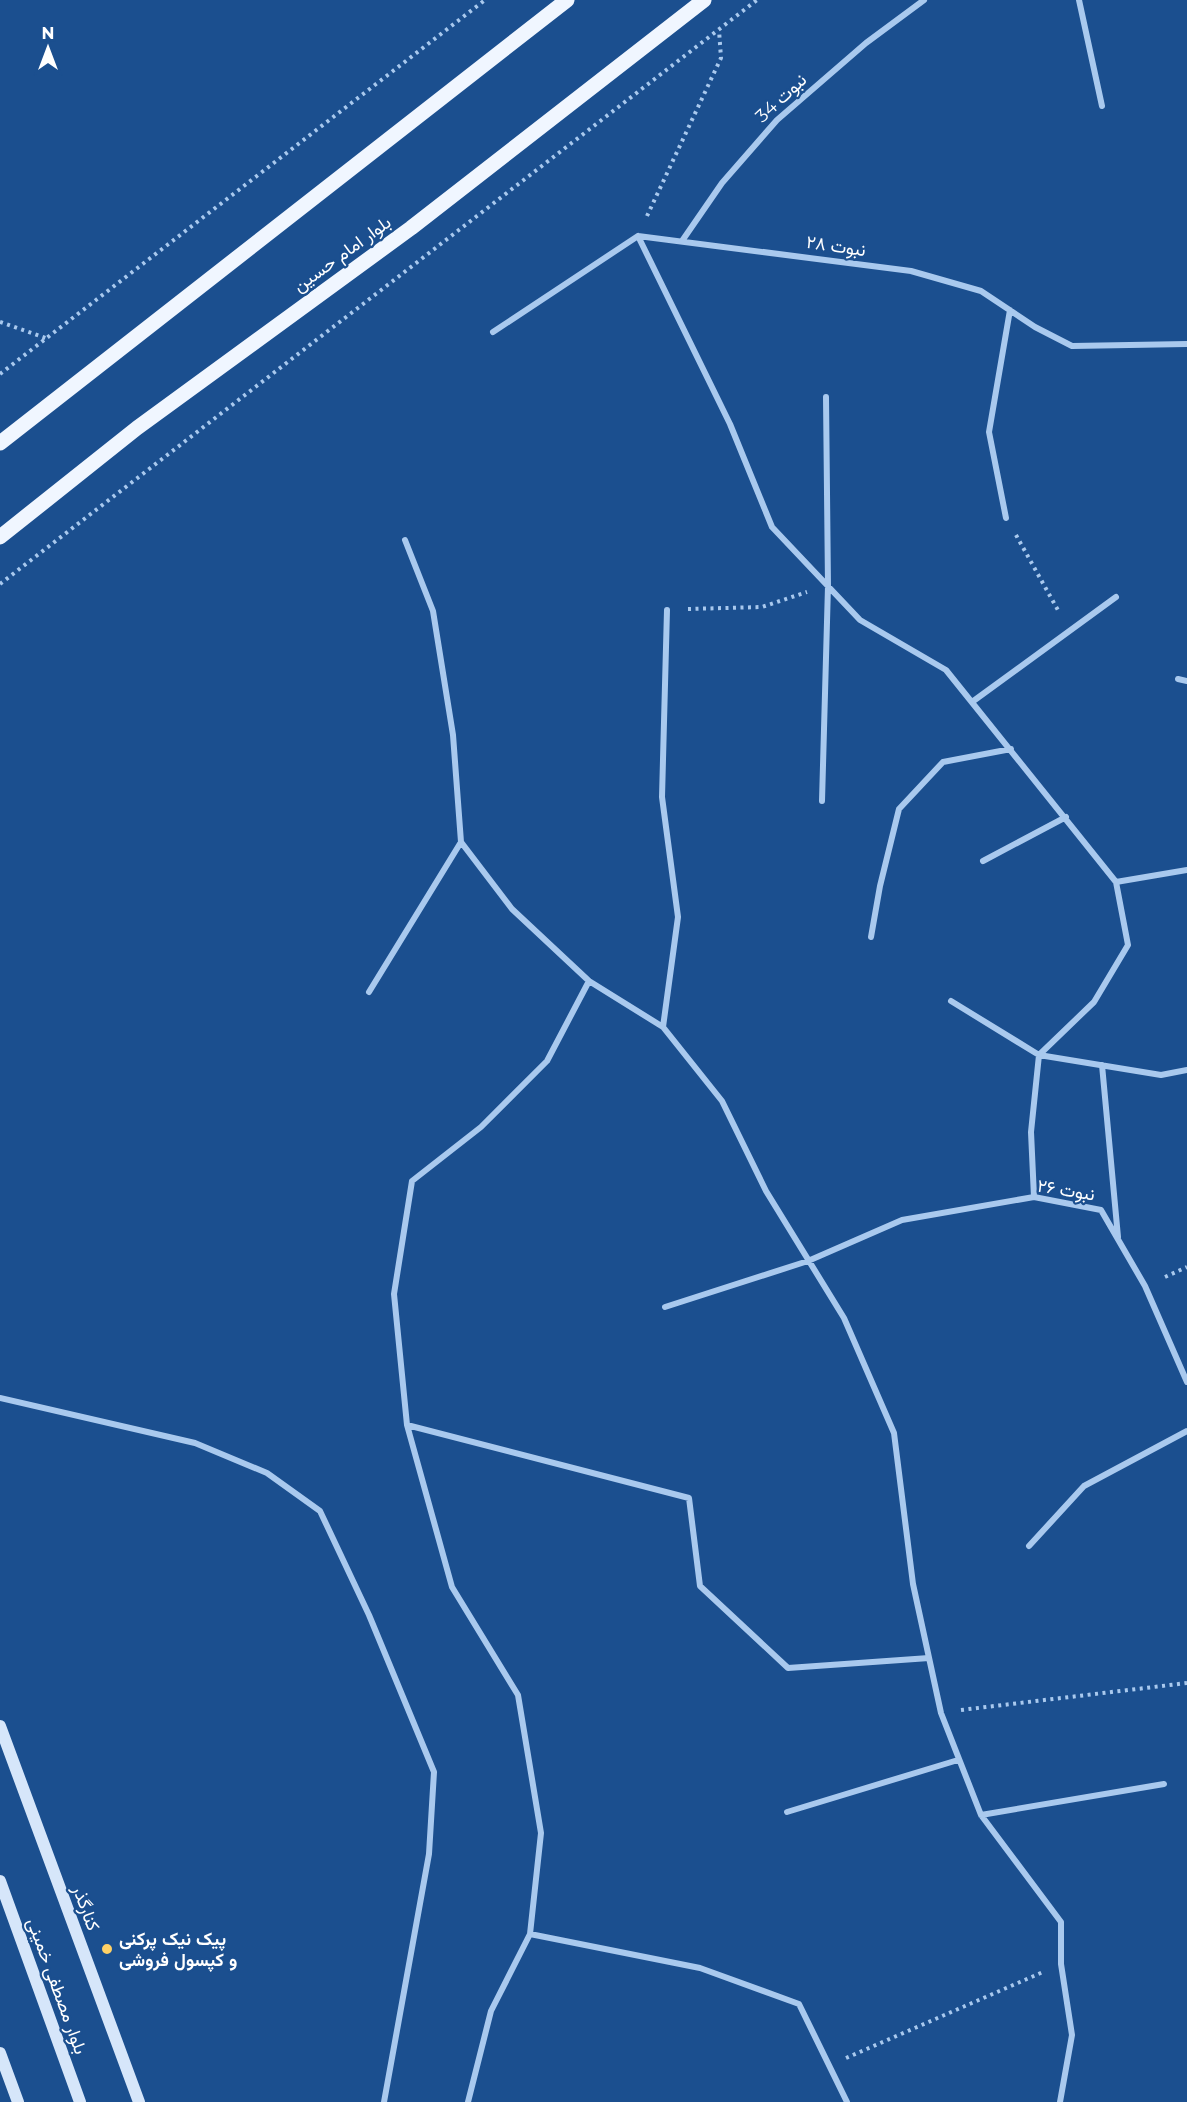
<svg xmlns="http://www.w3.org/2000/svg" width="1187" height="2102" viewBox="0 0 1187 2102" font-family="Montserrat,Vazirmatn,sans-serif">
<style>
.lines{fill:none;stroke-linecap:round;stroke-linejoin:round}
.path{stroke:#a9c9ee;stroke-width:4;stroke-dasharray:3 4.5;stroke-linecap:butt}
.street{stroke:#a9c9ee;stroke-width:6}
.secondary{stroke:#d6e6fa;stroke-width:12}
.primary{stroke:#f0f6ff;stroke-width:15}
.poi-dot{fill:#ffd166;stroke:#1b4f8f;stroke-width:2}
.labels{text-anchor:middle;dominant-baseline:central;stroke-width:4.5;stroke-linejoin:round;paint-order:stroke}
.street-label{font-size:18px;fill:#fff;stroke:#1b4f8f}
.poi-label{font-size:18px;font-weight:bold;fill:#fff;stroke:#1b4f8f;text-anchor:start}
</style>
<rect width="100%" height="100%" fill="#1b4f8f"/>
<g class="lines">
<path class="path" d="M647 216 721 58 719 30
M0 322 46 338
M0 374 485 0
M1016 535 1059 612
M0 584 757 0
M688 609 762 607 807 592
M1165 1277 1187 1267
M961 1710 1187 1683
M846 2058 1043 1972"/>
<path class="street" d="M1079 0 1102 106
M638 236 730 424 772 527 860 620 946 670 1116 882 1128 945 1094 1002 1039 1055 1031 1132 1034 1197
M682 241 722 183 777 120 866 43 924 0
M493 332 638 236 911 271 981 291 1035 327 1072 346 1187 344
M1006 518 989 432 1010 310
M405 540 433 611 453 735 461 842 512 909 589 981 663 1027 722 1101 766 1191 844 1318 894 1433 913 1584 941 1713 981 1815 1061 1922V1964L1072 2035 1060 2102
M1178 679 1187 681
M972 702 1116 597
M822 801 828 586 826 397
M983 861 1066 817
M1116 882 1187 870
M871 937 880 886 899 809 943 762 1011 749
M369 992 461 842
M951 1001 1039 1055 1161 1075 1187 1070
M663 1027 678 917 662 797 667 610
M1102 1065 1118 1237
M665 1307 808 1261 902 1220 1034 1197 1101 1210 1145 1286 1187 1382
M0 1398 195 1443 267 1473 320 1511 369 1615 434 1772 429 1854 384 2102
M407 1425 689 1498 700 1586 788 1668 929 1658
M1029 1546 1084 1486 1187 1431
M787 1812 958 1760
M981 1815 1164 1784
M530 1934 700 1968 799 2004 847 2102
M468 2102 491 2011 530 1934 541 1833 518 1695 452 1587 407 1425 394 1294 412 1181 481 1127 547 1061 589 981"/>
<path class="secondary" d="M0 1726 139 2102
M0 1881 80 2102
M0 2053 18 2102"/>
<path class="primary" d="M0 443 567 0
M0 537 137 428 411 228 704 0"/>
</g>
<circle class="poi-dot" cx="107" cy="1949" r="6"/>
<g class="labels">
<g class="street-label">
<text transform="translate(781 98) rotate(-43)">نبوت 34</text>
<text transform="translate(836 246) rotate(8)">نبوت ۲۸</text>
<text transform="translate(342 254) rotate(-36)">بلوار امام حسین</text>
<text transform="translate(1066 1190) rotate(9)">نبوت ۲۶</text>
<text transform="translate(86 1908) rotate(70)">کنارگذر</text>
<text transform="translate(57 1986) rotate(70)">بلوار مصطفی خمینی</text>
</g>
<g class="poi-label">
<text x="119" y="1939">پیک نیک پرکنی<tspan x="119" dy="21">و کپسول فروشی</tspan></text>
</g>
</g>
<g transform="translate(48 48)" stroke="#1b4f8f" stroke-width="4.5" paint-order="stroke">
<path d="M0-4.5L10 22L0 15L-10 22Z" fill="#ffffff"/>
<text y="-9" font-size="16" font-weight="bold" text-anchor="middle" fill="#ffffff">N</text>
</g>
</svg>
